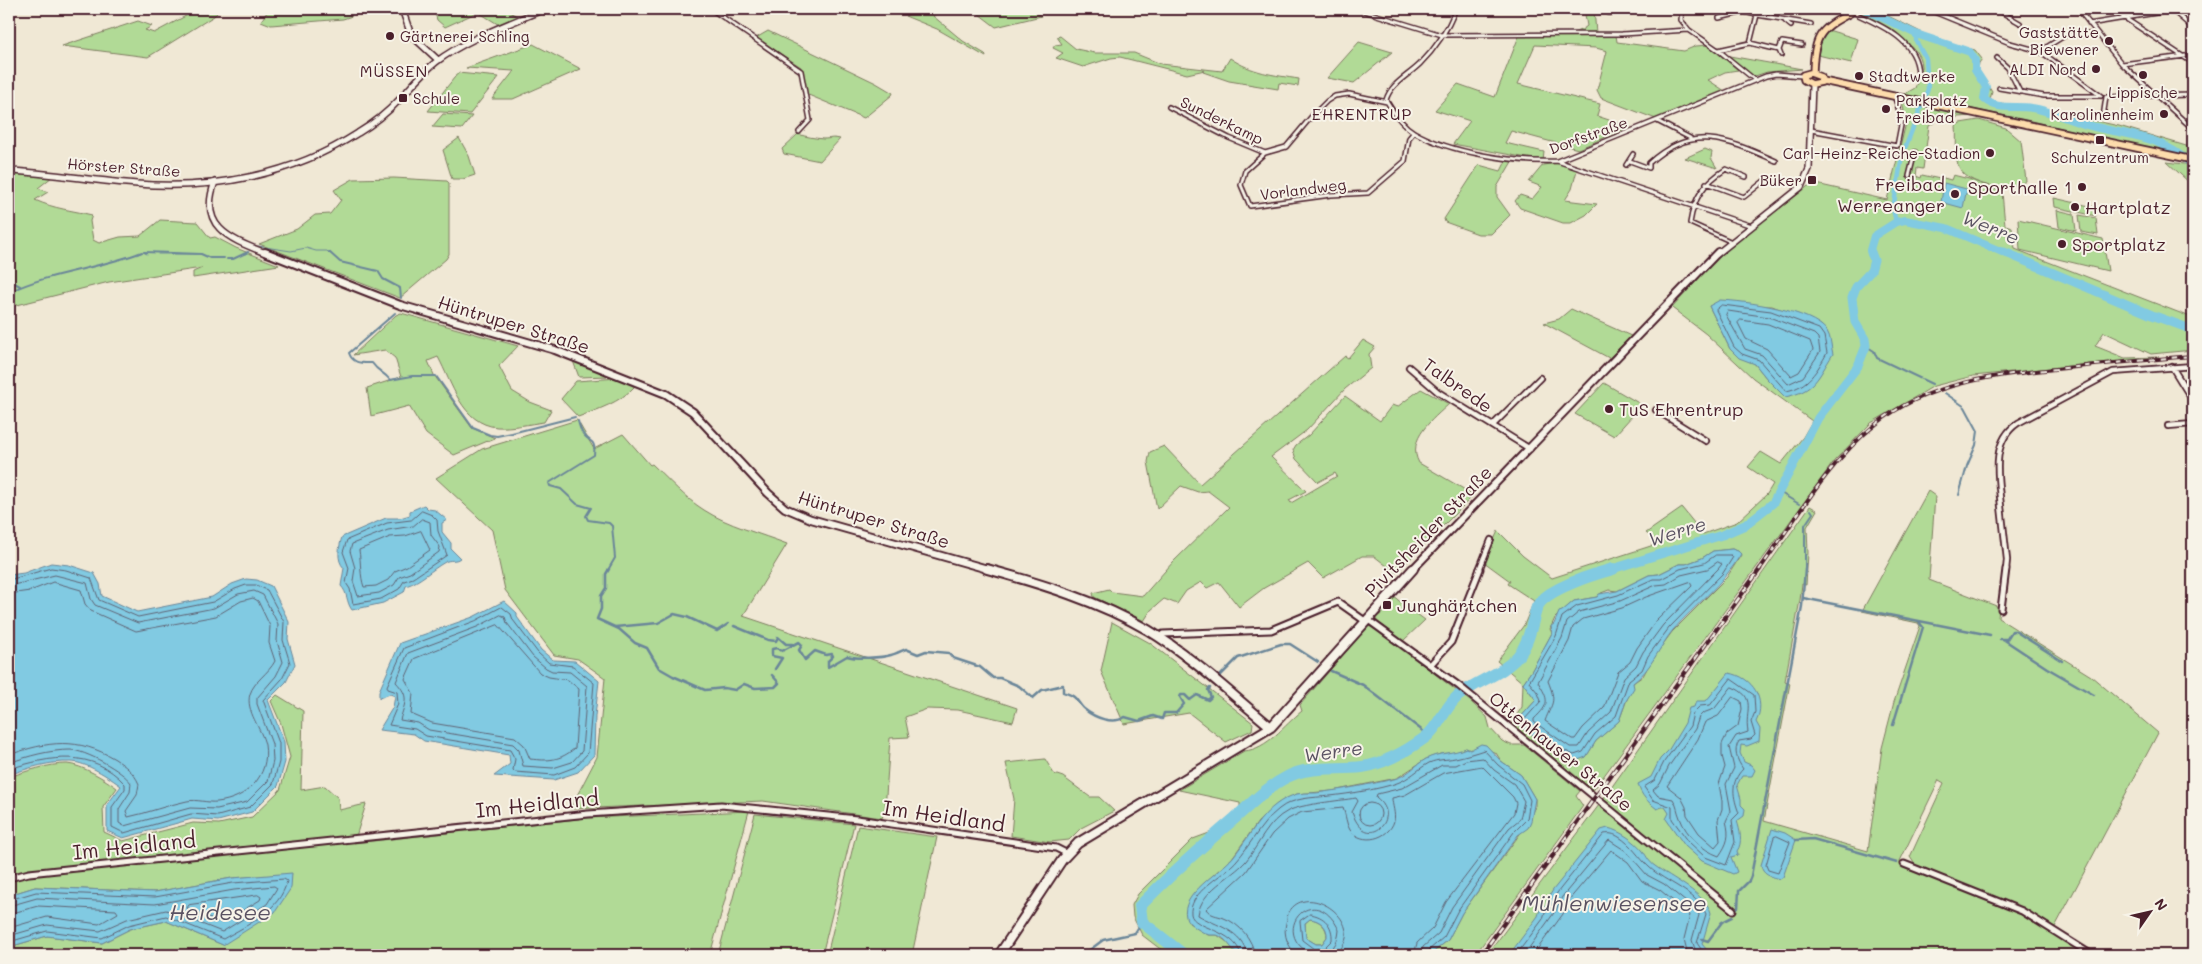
<svg xmlns="http://www.w3.org/2000/svg" width="2202" height="964" viewBox="0 0 2202 964" font-family="Mali,sans-serif">
<style>
.green{fill:#b1da96;stroke:#7e7c60;fill-rule:evenodd}
.water{fill:#81cae2;stroke:#6b8699;fill-rule:evenodd}
.lines{fill:none;stroke-linecap:round;stroke-linejoin:round}
.shore{stroke:#606374;stroke-width:1}
.stream-far2{stroke:#6b8699;stroke-width:1}
.stream-far1{stroke:#6b8699;stroke-width:2}
.stream{stroke:#6b8699;stroke-width:2.5}
.canal{stroke:#81cae2;stroke-width:4.5}
.river-far2{stroke:#81cae2;stroke-width:8}
.river-far1{stroke:#81cae2;stroke-width:9}
.river{stroke:#81cae2;stroke-width:12}
.street-far2-casing{stroke:#4a1f2b;stroke-width:6}
.street-far1-casing{stroke:#4a1f2b;stroke-width:8}
.street-casing{stroke:#4a1f2b;stroke-width:9}
.secondary-far2-casing{stroke:#4a1f2b;stroke-width:8}
.secondary-far1-casing{stroke:#4a1f2b;stroke-width:10}
.secondary-casing{stroke:#4a1f2b;stroke-width:12}
.primary-casing{stroke:#4a1f2b;stroke-width:9}
.street-far2{stroke:#f7f3e8;stroke-width:3}
.street-far1{stroke:#f7f3e8;stroke-width:4.5}
.street{stroke:#f7f3e8;stroke-width:5}
.secondary-far2{stroke:#f7f3e8;stroke-width:5}
.secondary-far1{stroke:#f7f3e8;stroke-width:6}
.secondary{stroke:#f7f3e8;stroke-width:8}
.primary{stroke:#fddcac;stroke-width:5.5}
.rail-far1-casing{stroke:#4a1f2b;stroke-width:4}
.rail-casing{stroke:#4a1f2b;stroke-width:4.5}
.rail-far1{stroke:#f7f3e8;stroke-width:2;stroke-dasharray:5.5;stroke-linecap:butt}
.rail{stroke:#f7f3e8;stroke-width:2.5;stroke-dasharray:7;stroke-linecap:butt}
.poi-dot{fill:#4a1f2b;stroke:#f7f3e8;stroke-width:2}
.labels{text-anchor:middle;dominant-baseline:central;stroke-width:4;stroke-linejoin:round;paint-order:stroke}
.far-poi-label{font-size:15px;fill:#4a1f2b;stroke:#f7f3e8;text-anchor:end}
.far-street-label{font-size:15px;fill:#4a1f2b;stroke:#f7f3e8}
.far-quarter-label{font-size:16px;letter-spacing:1px;fill:#4a1f2b;stroke:#f7f3e8}
.poi-label{font-size:18px;fill:#4a1f2b;stroke:#f7f3e8;text-anchor:start}
.street-label{font-size:18px;fill:#4a1f2b;stroke:#f7f3e8}
.water-label{font-size:19px;font-style:italic;fill:#5a5262;stroke:#f7f3e8}
.near-street-label{font-size:21px;fill:#4a1f2b;stroke:#f7f3e8}
.near-water-label{font-size:22px;font-style:italic;fill:#5a5262;stroke:#f7f3e8}
</style>
<rect width="100%" height="100%" fill="#f0e8d5"/>
<filter id="ink" filterUnits="userSpaceOnUse"><feTurbulence type="fractalNoise" baseFrequency=".02" numOctaves="2"/><feDisplacementMap in="SourceGraphic" scale="10" xChannelSelector="R" yChannelSelector="G"/><feConvolveMatrix kernelMatrix="1 2 1 2 8 2 1 2 1" color-interpolation-filters="sRGB"/></filter>
<g filter="url(#ink)">
<path class="green" d="M269 9H339L352 16 343 19 271 25 261 21Z
M434 9H516L510 12 520 18 501 26 478 12 445 27 437 20Z
M920 9 926 11 942 9 933 16 963 41 985 54 986 57 937 29 905 16Z
M980 9H1031L1041 16 996 27 975 11Z
M1584 9H1594L1596 33H1573L1583 29 1587 26Z
M1865 9H1874L1937 40 1975 50 1982 59 1979 63 1978 70 1992 92 1990 99 1994 102 2036 108 2119 126 2193 148V157L2172 154 2031 121 1903 95 1915 88C1917 82 1922 73 1921 66 1921 42 1878 23 1859 14Z
M220 10 214 16 148 57 62 46 138 21 152 26 145 30 154 33 195 11Z
M1828 30 1858 39 1851 63 1818 55 1821 40Z
M768 31 876 83 893 93 892 95 864 118 806 94 801 67 756 38Z
M1616 35 1617 42 1684 51 1696 46 1708 45 1738 70 1725 72 1708 80 1725 91 1656 119 1601 98 1597 90 1607 51 1596 48 1535 45 1518 84 1600 104 1597 116 1630 127 1578 149 1511 131 1505 143 1544 152 1543 161 1453 144 1470 121 1435 110 1458 84 1495 97 1519 36Z
M1060 36 1076 49 1095 53H1134L1161 64 1222 71 1230 58C1252 73 1274 75 1299 79L1298 86 1279 83 1278 89 1229 81 1203 72 1205 70 1187 74 1120 57 1111 58 1083 67 1056 58 1063 53 1053 48 1055 45 1062 44 1057 37Z
M1359 42 1392 52 1354 83 1327 78Z
M533 44 581 69 513 99H492L514 71 466 68Z
M1724 55 1802 69 1767 72 1752 77Z
M458 73 499 77 470 114 428 111Z
M1902 100 1974 114V116L1941 118 1929 126 1923 169 1917 168 1916 176 1921 178 1922 175 1940 179V177L1951 180 1953 175 1969 179 2002 192 2005 225 2012 227 2015 249 2193 318V350L2151 354 2104 332 2095 346 2125 358 2159 357 1973 376 1934 386 1871 423 1835 460 1592 792 1512 727V722L1522 707 1523 683 1497 661 1524 625 1534 601 1508 584 1510 581 1484 562 1498 531 1523 556 1552 578 1660 543 1646 533 1682 508 1703 534 1737 522 1767 494 1773 484 1748 467 1761 452 1781 464 1803 437 1812 421 1753 378 1706 334 1672 308 1718 257 1812 183 1887 200 1906 123ZM1709 306H1772L1821 325 1785 397 1767 379 1755 364 1730 349ZM1732 549 1738 551 1741 555 1727 577 1672 632 1652 659 1643 676 1633 683 1619 721 1596 741 1586 757H1565L1521 727 1518 720 1536 700 1523 683 1532 670 1552 633 1550 629 1555 618 1574 601 1597 597 1601 593 1609 590 1617 591 1649 575 1659 574 1679 564H1686L1702 558 1713 551Z
M443 114 472 116 462 129 432 127Z
M1979 120 2006 128 2021 141 2026 181C2009 192 1966 187 1958 165 1955 156 1957 136 1956 126L1960 123Z
M798 134C806 137 815 138 823 139 831 139 831 137 840 139L820 161 784 154 782 149Z
M459 138 469 156 475 175 463 179H452L443 150Z
M1705 149 1712 152 1711 158 1717 168 1685 158Z
M1507 159 1513 160 1497 187V197L1510 215 1491 234H1478L1445 222 1444 219 1479 165 1501 171Z
M2167 162 2193 165V186Z
M1558 163 1577 170 1572 189 1565 200 1597 204 1586 215 1571 223H1563L1520 208 1515 201 1520 195 1532 199 1542 187 1529 182 1543 165Z
M9 174 52 177 38 188 48 192 35 200C55 209 71 210 92 215L90 221 93 240 99 243 120 237 140 236 160 220 197 222 210 238 215 237 236 248 279 265 193 278V272L202 268 109 282 9 307Z
M394 178 447 181 449 183V254L446 259 400 298 259 244 297 229 315 215 330 214 341 200 334 190 353 179Z
M2054 198 2094 207 2096 216 2055 207Z
M2057 210 2074 214 2076 231 2059 227Z
M2079 215 2096 218 2098 235 2081 232Z
M2018 219 2103 239 2108 271 2020 250Z
M1571 309 1631 336 1609 358 1544 323 1559 319Z
M401 313 518 346 499 366 512 391 530 402 551 410 544 422C529 424 512 428 497 427 462 424 452 383 438 357L428 361 434 375 472 428 495 438 454 455 426 434 409 406 371 416 367 388 401 377 395 358 385 350 353 355 396 315Z
M1363 340 1375 347 1369 354 1371 368 1345 389 1307 430 1271 457 1306 491 1289 500 1291 503 1337 476 1335 473 1318 482 1296 459 1293 450 1296 445 1309 435 1345 396 1380 421 1392 405 1397 407 1421 389 1449 404C1433 419 1406 439 1419 463L1474 495 1396 573 1374 556H1362L1323 578 1308 563 1264 588 1239 607 1219 582 1207 588 1201 582 1186 591 1177 604 1164 599 1151 610 1144 621 1094 597 1093 593 1109 589 1112 592 1143 596 1173 562 1229 507 1208 491 1198 492 1181 486 1157 509 1148 462 1150 452 1164 446 1200 484 1345 356 1348 358Z
M573 361 610 376 579 377Z
M618 378 634 385V387C621 402 597 410 578 417L561 399 576 381Z
M1604 383 1642 405 1614 436 1575 414Z
M577 420 594 449 623 434 650 465 652 464C669 480 685 498 704 510 727 525 761 534 787 544L743 616 1017 708 1013 722 958 710 927 709 905 717 909 737 890 738 885 810 882 818 763 801 570 809 597 757 605 678 578 659 554 655 505 590 492 530 436 478 482 449Z
M1928 491 1935 496 1929 580 1999 607 1998 618 2091 676 2158 733 2055 927 2023 908 1916 866 1910 857 1944 783 1939 780 1900 861 1907 869 2021 912 2088 955H1487L1599 805 1810 506 1817 510 1807 527 1808 553 1806 585 1802 584 1800 600 1785 681 1790 683 1764 821 1868 851 1882 748 1894 702 1920 626 1918 623 1862 611Z
M1394 597 1425 620 1403 641 1378 622 1375 618 1383 613Z
M1112 622 1150 643 1253 723 1252 730 1226 742 1189 713 1124 724 1101 671Z
M1368 626 1375 628 1470 701 1487 717 1490 728 1502 741 1511 745H1524L1580 791 1576 796 1583 806 1475 955H1430L1448 940 1462 913 1522 831 1535 807V799L1521 775 1501 761 1496 753 1479 746 1470 750 1466 748 1454 754H1440L1426 759 1397 778 1332 791 1297 794 1277 804 1258 822 1232 858 1200 887 1189 923 1208 935H1217L1227 942 1239 955H1168L1142 935 1133 917 1132 905 1138 894 1193 839 1212 832 1240 807V803L1179 790 1244 751C1268 749 1284 725 1302 711L1300 705Z
M277 695 303 711 301 790 325 786 338 798 339 810 366 804 354 843 587 818 749 811 710 955H9V947L47 936 102 943 130 929 166 921 223 945 292 874 232 878 155 892 35 887 9 895V777C27 771 48 764 67 764 82 765 105 779 117 788L103 807 104 832 123 841 193 823 219 824 252 817 280 790 290 757 281 724 271 701Z
M1045 759 1054 774 1063 777 1090 797H1099L1114 811 1081 828 1069 840 1050 842 1011 836 1014 799 1006 763Z
M755 814 854 824 822 955H718Z
M858 826 937 837 912 955H827Z
M1310 919C1320 920 1327 927 1327 937L1322 944H1316L1306 938 1305 923Z"/>
<path class="water" d="M1944 183 1970 190 1969 193H1966L1963 208 1941 202Z
M1720 300C1745 301 1812 310 1827 331 1831 337 1831 347 1833 354 1817 379 1815 391 1785 397L1767 379 1755 364 1739 358 1730 349 1709 306Z
M424 505 428 509 435 510 447 520 442 523V532L451 543V549L460 558C455 562 450 559 445 562 431 570 421 581 406 586L404 592 383 603 352 610C346 602 348 593 341 586L344 568C336 560 339 547 342 537L386 518H400L410 515V511Z
M1732 549 1738 551 1741 554C1723 585 1696 604 1673 630 1659 647 1651 670 1633 683L1634 688 1626 701 1619 721 1596 741 1586 757 1578 760 1565 757 1521 727 1518 720 1536 700 1523 683 1532 670 1552 633 1551 626 1554 624 1559 612 1562 611 1574 601 1597 597 1599 594 1617 591 1649 575 1659 574 1679 564H1686L1702 558 1713 551Z
M51 563 69 565 94 573 100 584 102 596 137 612 212 597 232 584 246 579 257 580 271 586 289 622 288 639 295 664 286 682 268 700 284 742 285 762 278 786 252 812 218 821 192 819 123 838 107 831V805L121 786C109 777 86 762 71 762 50 761 28 768 9 775V575L24 573Z
M504 601 517 613V617L541 650 553 660 575 661 599 681 595 716 594 755 578 772 554 780 494 776 510 764 509 755 424 741 414 734 379 730 393 707 395 696 390 694 379 698V691L400 643 473 617Z
M1729 673C1753 677 1767 700 1756 722L1760 729 1759 741 1747 746 1741 745 1740 753 1744 762 1751 765 1755 770 1752 776H1742L1737 785 1741 799V805L1745 809 1744 816 1737 821C1740 830 1743 843 1737 851L1738 855 1731 857 1737 872 1733 874 1702 861 1685 846 1666 819 1669 813 1665 807H1662L1657 809C1648 802 1641 796 1638 784L1651 777 1660 759 1668 751 1685 723 1689 708 1694 707 1696 701H1706Z
M1481 744 1486 745 1501 761 1521 775 1535 799 1531 821 1528 828 1518 835 1462 913 1448 940 1430 955H1239C1231 950 1227 938 1217 935 1216 935 1210 935 1209 935 1203 933 1187 924 1186 917 1180 894 1220 873 1233 857 1252 834 1265 803 1297 794 1305 792 1315 794 1323 792 1347 789 1371 784 1394 779 1407 776 1415 765 1426 759 1439 752 1453 754 1466 748L1470 750ZM1310 919C1320 920 1328 927 1327 937L1322 944H1316L1306 938 1305 923Z
M1608 828C1620 831 1635 841 1643 851 1647 857 1649 862 1655 866 1670 877 1707 895 1711 913L1702 944 1711 955H1509L1538 916 1540 909 1547 904V900L1553 890 1601 830Z
M1772 829 1785 833 1796 840 1783 877 1780 879C1771 877 1762 875 1761 865Z
M292 873 291 888 275 912 223 945 166 921 130 929 102 943 47 936 9 947V895L35 887 155 892 232 878Z"/>
<g class="lines">
<path class="shore" d="M1722 305 1771 311 1819 329 1824 336 1827 353C1817 371 1808 387 1786 391L1759 360 1742 354 1734 347 1716 310Z
M1728 311 1769 317 1814 334 1818 338 1820 352 1803 377 1788 384 1762 355 1745 349 1726 315Z
M1741 320 1768 324 1810 341 1813 350 1799 372 1791 376 1767 349 1746 339 1738 323Z
M422 511 432 515 437 520 438 531 447 555 413 578 404 581 399 589 381 599 353 604 350 589 346 583 349 568 343 552 347 540 387 523 411 520Z
M422 519 430 522 431 535 440 547 439 552 410 573 399 577 394 585 379 593 358 596 353 581 355 568 350 551 352 544 388 530 413 526Z
M421 531 430 550 407 566 395 571 388 580 376 586 364 587C360 576 361 562 359 550L390 537 405 536Z
M1716 555H1731L1733 557 1723 573 1669 628 1648 656 1642 670 1629 680 1616 716 1595 734 1583 752 1574 755 1555 746 1525 723 1524 720 1541 701 1538 693 1529 682 1556 636 1562 617 1577 606 1618 595 1653 579H1661L1680 569 1704 563Z
M1718 562 1722 564 1718 569 1663 625 1643 652 1636 666 1624 677 1611 712 1588 733 1579 747H1570L1534 722V719C1550 704 1549 700 1538 682L1562 638 1567 622 1579 612 1620 601 1656 585 1666 584 1681 575 1707 569Z
M9 580 51 568 66 570 91 578 99 600 138 617 213 602 235 589 246 585H256L267 590 284 622 283 640 290 663 282 679 263 700 279 743V762L273 784 250 807 218 816 191 814 124 833 112 827V807L125 789V784C92 748 51 756 9 769
M1690 582 1692 586 1657 620 1637 648 1630 662 1618 672 1604 708 1583 728 1575 739H1572L1545 721C1552 702 1557 703 1548 681L1569 641 1573 627 1583 619 1622 608 1646 597Z
M9 586 55 575 87 583 91 599 95 605 138 623 214 608 238 594 254 591 263 595 278 624 277 641 283 662 276 676 257 698V704L272 744 273 761 268 781 247 802 217 809 190 808 124 826 119 823V809L130 792 131 783C123 771 85 750 70 750 50 750 28 756 9 763
M9 594 30 591 53 582 81 590 85 604 91 611 136 631 216 616 241 601 253 598 258 601 270 626 269 643 275 661C269 673 254 681 250 694 245 711 262 729 265 745 270 776 247 799 217 802 207 803 197 799 187 801 167 805 148 813 128 817L126 811 137 795 139 784C134 772 125 766 115 759 78 737 48 741 9 755
M502 607 511 614 513 620 538 653 549 663 573 666 594 683 588 753 575 767 554 775 515 772 513 770 515 759 510 750 426 736 415 729 389 725 398 704 397 692 388 689 387 686 404 648 475 621Z
M501 615 505 617 507 623 533 657 546 668 552 671 570 672 587 686 582 751 572 762 553 768 523 766 519 750 513 744 429 730 418 723 400 720C405 702 410 697 396 682L408 653 477 627Z
M498 625 540 673 549 677 568 680 579 689 575 748C560 761 548 761 530 759L524 745 515 737 432 723 411 714 413 693 405 679 414 659Z
M1731 679 1754 695 1755 712 1751 722 1755 735 1751 739 1739 741C1733 751 1737 760 1743 769 1730 782 1733 797 1739 813L1732 820 1735 842 1726 865 1705 857 1689 842 1672 819V807L1653 800 1644 787 1655 780 1664 762 1690 726 1693 713 1700 706 1710 705Z
M1732 687C1758 697 1744 711 1748 732L1736 736 1729 747 1734 768 1726 784 1731 811 1726 821C1730 836 1728 843 1719 856 1702 850 1686 835 1680 818 1677 811 1677 805 1673 799L1658 796 1653 790 1660 784 1669 766 1695 729 1699 717 1703 713 1714 709Z
M1733 697 1741 701 1742 709 1738 726 1727 734 1722 744V756L1725 767 1719 784 1722 801V809L1718 820 1720 841 1715 847 1699 833 1687 815 1686 807 1681 797 1667 786 1698 739 1705 722 1718 716Z
M1359 814a11 11 0 1 1 22 0a11 11 0 1 1-22 0Z
M1777 836 1790 842 1778 873 1768 870 1766 865 1774 837Z
M258 895 261 897 260 900 222 923 187 908 189 905Z
M9 900 36 892 155 897 233 883 284 879 287 881C280 911 247 925 223 939L166 916 129 925 102 938 47 931 9 942
M9 906 37 898 155 904 234 890 274 886 277 888 267 904 222 932 166 910 127 919 100 931 47 925 9 936
M9 914 38 906 116 910 118 913 99 924 47 917 9 928
M1310 914C1324 916 1333 925 1332 940L1324 948 1314 949 1302 940 1300 921Z
M1241 955C1235 929 1193 929 1191 914 1189 895 1215 880 1228 869 1248 852 1258 825 1279 809 1294 797 1312 798 1330 796 1349 794 1380 789 1397 783 1409 779 1418 769 1429 763 1438 759 1446 760 1455 758 1465 756 1475 753 1484 750L1498 765 1522 784 1530 800 1527 819 1514 832 1458 910 1444 937 1429 950 1427 955
M1247 955C1243 930 1216 926 1198 915 1201 890 1231 878 1246 861 1259 845 1268 821 1288 811 1302 804 1338 801 1356 798L1358 801 1352 812C1365 850 1395 824 1384 806 1383 803 1379 800 1376 797L1377 794 1402 788 1442 765H1456L1466 760 1483 758 1494 770 1514 784 1524 801 1520 819 1509 828 1452 907 1439 933 1423 947 1421 955
M1255 955C1252 939 1240 924 1224 918 1217 915 1211 916 1206 909L1246 872 1272 834 1288 819 1302 812 1343 808C1346 815 1346 824 1350 830 1362 846 1389 839 1394 821 1396 814 1392 805 1392 798L1405 795 1443 773 1482 766 1513 797 1516 803 1514 813 1446 902 1433 928 1417 943 1414 955
M1297 955C1288 947 1283 935 1286 923 1287 920 1287 915 1289 912 1305 885 1350 911 1346 938 1345 943 1340 950 1337 955
M1314 955C1265 935 1314 877 1339 930 1338 944 1332 953 1318 955
M1516 955 1543 919 1545 912 1551 907 1557 893 1604 834C1610 833 1614 834 1619 837 1631 844 1639 858 1649 867 1666 883 1696 891 1706 914L1697 943 1705 955
M1524 955 1556 910 1562 897 1609 840 1626 851 1647 875 1664 884 1698 912 1699 915 1692 940 1697 955
M1533 955 1563 914 1568 901 1611 850 1628 862 1642 881 1660 890 1690 915 1684 939 1688 955"/>
<path class="stream-far2" d="M1822 9 1831 12
M258 246 291 251 306 248 316 251H327L330 254
M138 254 143 252 147 254
M158 254H197
M245 254 249 252"/>
<path class="stream-far1" d="M144 252 201 254 210 258H224
M329 252 340 262 378 271 383 279 400 288 401 298
M227 259H233L248 252
M9 280 20 286
M9 292C51 272 98 269 142 252
M395 313 349 353C353 364 361 363 372 363 379 373 384 372 390 380L412 376H436L473 428 490 435 497 436 512 433 575 417
M1866 346 1874 351 1877 358 1932 384
M1945 393 1965 407 1978 431 1976 445 1967 466 1959 495
M578 421C579 425 581 431 583 434 590 443 596 439 594 455L549 483 550 486 561 489 577 504 591 508 586 516 588 520 609 523 612 526 615 558 608 570
M1779 492 1799 504
M1805 570V525L1813 513 1811 510"/>
<path class="stream" d="M609 569 606 574V588L601 596V609L597 619 619 629 635 643 647 648 659 668 673 676 705 690 724 688 735 690 744 684 755 688 775 687 779 683 772 675
M1803 598 1990 635
M734 626 768 640 776 641 778 637 786 644H793
M615 627 658 623 674 614 687 617 717 631 728 624
M2000 639H2007L2012 631H2015L2062 661
M2003 639 2047 668 2094 695
M775 669 782 658 772 656V649L777 648 782 651 799 642 802 645 799 650 805 660 815 651 826 655 832 654 833 656 828 661V667L847 656C856 659 881 658 891 655 896 654 901 651 906 649L918 654 926 651 949 653 953 658 980 667 993 678H1000L1019 686 1033 698 1042 690 1063 685V692C1067 694 1071 694 1074 697 1078 700 1080 706 1084 709 1095 718 1113 725 1125 717L1139 721 1153 716 1162 719 1164 713H1176L1184 704 1180 697 1181 695H1185L1190 700 1197 695 1208 700 1211 697 1208 690 1210 688
M1331 671 1363 685 1428 735
M1219 677 1238 658 1281 644H1290L1318 662
M1893 725 1923 627 1919 622
M1796 840 1813 839 1897 863
M1738 908 1739 891 1749 881 1751 876 1802 606 1805 569
M1702 939 1708 941 1722 922 1732 917
M1083 955 1103 940 1135 933 1142 922"/>
<path class="canal" d="M1896 222 1893 209 1902 156 1928 89 1926 59 1916 41V34"/>
<path class="river-far2" d="M1864 9 1916 34 1970 52 1975 60V70L1986 87 1984 99C1998 111 2015 105 2032 108 2052 111 2071 121 2091 126 2134 137 2157 134 2193 165
M1871 254 1870 250 1874 236 1896 222 1905 220 1946 228 2007 254"/>
<path class="river-far1" d="M2004 252 2152 315 2193 330
M1609 570 1722 535 1745 525 1773 503 1818 418 1858 366 1866 346 1865 339 1855 322 1852 298 1856 287 1871 271 1874 260 1871 252"/>
<path class="river" d="M1184 955 1142 922 1140 906C1170 875 1201 847 1234 819 1251 804 1267 787 1287 777 1309 765 1338 770 1362 767 1385 764 1408 750 1426 737 1440 725 1445 707 1458 696 1477 680 1502 675 1518 656 1530 642 1531 624 1537 607 1545 589 1595 574 1613 569"/>
<g class="street-far2-casing">
<path id="street-far2" d="M711 9 801 71 810 120 799 132
M1357 9 1442 35 1622 34 1689 30
M1456 9C1448 29 1436 48 1420 64 1408 76 1391 83 1386 100 1393 112 1402 125 1414 132 1450 153 1516 163 1557 161L1766 76 1776 74 1802 76
M1682 9 1681 20 1689 30 1718 50 1755 80
M1835 9 1846 15
M1927 9 2010 43 2040 51 2101 96
M1996 9 2020 23
M1998 9H2018
M2078 9 2122 64 2193 129
M2111 9 2193 63
M2173 11 2193 28
M1852 12C1880 25 1917 39 1918 74
M1609 13H1628L1633 9
M1757 15 1811 24
M1765 16 1766 9
M1785 21 1791 26
M2089 24 2168 11H2193
M1750 43 1779 50 1781 55
M1718 50 1750 43 1757 15 1744 12 1719 18
M1779 50 1782 42 1802 45
M2040 51 2066 35 2096 34
M1997 58 2008 68 2020 92
M2122 64 2193 55
M1999 88 2044 96H2099
M1387 102 1349 94 1335 96 1327 101 1312 116 1286 147 1265 153 1245 171 1241 185 1250 206 1331 195 1368 193 1405 161 1409 138 1414 132
M1169 107 1229 138 1265 153
M2103 117 2106 97 2193 95
M1657 121 1690 138
M1811 130 1897 146 1902 120 1894 95
M1557 161 1752 226
M1630 161 1649 168V163C1693 123 1728 140 1776 161
M1626 165 1633 154
M1909 176 1915 152
M1706 183 1744 197 1764 181
M1732 242 1690 223C1694 197 1704 183 1726 169L1746 177"/>
</g>
<g class="street-far1-casing">
<path id="street-far1" d="M1409 367 1438 392 1530 449
M2172 367 2193 401
M1656 410 1706 441
M1493 425 1540 378
M2168 426 2193 424
M1479 570 1491 540
M2006 570 2007 560C2005 542 2003 524 2001 506 1998 477 1990 442 2018 423L2113 372 2193 366"/>
</g>
<g class="street-casing">
<path id="street" d="M2001 609 2006 569
M1367 619 1459 686 1733 910
M1160 638 1163 634 1271 630 1338 602 1365 621
M1431 664 1451 642 1480 569
M1904 864 2022 911 2092 955
M9 878 29 873 588 814 721 805 857 819 1056 848 1068 854"/>
</g>
<g class="secondary-far2-casing">
<path id="secondary-far2" d="M402 9 411 35 438 60
M9 171C52 173 94 181 137 184 213 190 293 175 358 133 373 124 387 113 399 100 411 87 422 73 436 62 468 38 507 25 544 9
M215 182C197 229 233 240 268 254
M1717 254 1801 187 1809 169 1812 84"/>
</g>
<g class="secondary-far1-casing">
<path id="secondary-far1" d="M265 252 400 305 555 350 666 394 693 412 768 493 785 508 811 519 991 570
M1412 570 1718 252"/>
</g>
<g class="secondary-casing">
<path id="secondary" d="M987 569C1042 584 1098 601 1148 630 1191 656 1232 695 1271 727
M999 955 1062 860 1078 843 1271 727 1413 569"/>
</g>
<g class="primary-casing">
<path id="primary" d="M1810 73 1821 77 1822 82 1812 84 1804 80 1803 75Z
M1813 74C1814 31 1822 28 1858 9
M1823 81 2193 160"/>
</g>
<use href="#street-far2" class="street-far2"/>
<use href="#street-far1" class="street-far1"/>
<use href="#street" class="street"/>
<use href="#secondary-far2" class="secondary-far2"/>
<use href="#secondary-far1" class="secondary-far1"/>
<use href="#secondary" class="secondary"/>
<use href="#primary" class="primary"/>
<g class="rail-far1-casing">
<path id="rail-far1" d="M1759 570C1794 522 1828 462 1875 425 1930 379 2007 374 2076 367 2115 363 2154 359 2193 356"/>
</g>
<g class="rail-casing">
<path id="rail" d="M1481 955 1760 569"/>
</g>
<use href="#rail-far1" class="rail-far1"/>
<use href="#rail" class="rail"/>
</g>
</g>
<g class="poi-dot">
<circle cx="390" cy="36" r="5"/>
<circle cx="2109" cy="41" r="5"/>
<circle cx="2096" cy="69" r="5"/>
<circle cx="2143" cy="75" r="5"/>
<circle cx="1859" cy="76" r="5"/>
<rect x="398" y="93" width="10" height="10" rx="2.5"/>
<circle cx="1886" cy="109" r="5"/>
<circle cx="2164" cy="114" r="5"/>
<rect x="2095" y="135" width="10" height="10" rx="2.5"/>
<circle cx="1990" cy="153" r="5"/>
<rect x="1807" y="175" width="10" height="10" rx="2.5"/>
<circle cx="2082" cy="187" r="5"/>
<circle cx="1955" cy="194" r="5"/>
<circle cx="2075" cy="207" r="5"/>
<circle cx="2062" cy="244" r="5"/>
<circle cx="1609" cy="409" r="5"/>
<rect x="1382" y="600" width="10" height="10" rx="2.5"/>
</g>
<g class="labels">
<g class="far-poi-label">
<text x="2099" y="32">Gaststätte<tspan x="2099" dy="17">Biewener</tspan></text>
<text x="400" y="36" text-anchor="start">Gärtnerei Schling</text>
<text x="2086" y="69">ALDI Nord</text>
<text x="1869" y="76" text-anchor="start">Stadtwerke</text>
<text x="2143" y="92" text-anchor="middle">Lippische</text>
<text x="413" y="98" text-anchor="start">Schule</text>
<text x="1896" y="100" text-anchor="start">Parkplatz<tspan x="1896" dy="17">Freibad</tspan></text>
<text x="2154" y="114">Karolinenheim</text>
<text x="1980" y="153">Carl-Heinz-Reiche-Stadion</text>
<text x="2100" y="157" text-anchor="middle">Schulzentrum</text>
<text x="1802" y="180">Büker</text>
</g>
<g class="far-street-label">
<text transform="translate(1222 120) rotate(26)">Sunderkamp</text>
<text transform="translate(1588 135) rotate(-20)">Dorfstraße</text>
<text transform="translate(124 167) rotate(4)">Hörster Straße</text>
<text transform="translate(1303 189) rotate(-7)">Vorlandweg</text>
</g>
<g class="far-quarter-label">
<text x="394" y="70">MÜSSEN</text>
<text x="1362" y="113">EHRENTRUP</text>
</g>
<g class="poi-label">
<text x="1945" y="184" text-anchor="end">Freibad<tspan x="1945" dy="21">Werreanger</tspan></text>
<text x="2072" y="187" text-anchor="end">Sporthalle 1</text>
<text x="2085" y="207">Hartplatz</text>
<text x="2072" y="244">Sportplatz</text>
<text x="1619" y="409">TuS Ehrentrup</text>
<text x="1397" y="605">Junghärtchen</text>
</g>
<g class="street-label">
<text transform="translate(514 324) rotate(17)">Hüntruper Straße</text>
<text transform="translate(1458 385) rotate(35)">Talbrede</text>
<text transform="translate(874 519) rotate(17)">Hüntruper Straße</text>
<text transform="translate(1428 531) rotate(-46)">Pivitsheider Straße</text>
<text transform="translate(1561 751) rotate(39)">Ottenhauser Straße</text>
</g>
<g class="water-label">
<text transform="translate(1991 227) rotate(22)">Werre</text>
<text transform="translate(1677 531) rotate(-17)">Werre</text>
<text transform="translate(1333 751) rotate(-8)">Werre</text>
</g>
<g class="near-street-label">
<text transform="translate(537 803) rotate(-6)">Im Heidland</text>
<text transform="translate(944 815) rotate(8)">Im Heidland</text>
<text transform="translate(134 845) rotate(-6)">Im Heidland</text>
</g>
<g class="near-water-label">
<text x="1614" y="902">Mühlenwiesensee</text>
<text x="220" y="911">Heidesee</text>
</g>
</g>
<rect width="2202" height="964" fill="none" stroke="#f7f3e8" stroke-width="30"/>
<rect x="15" y="15" width="2172" height="934" fill="none" stroke="#4a1f2b" stroke-width="2" filter="url(#ink)"/>
<g transform="translate(2150 912) rotate(56)" stroke="#f7f3e8" stroke-width="4" paint-order="stroke">
<path d="M0-4L9 19L0 12L-9 19Z" fill="#4a1f2b"/>
<text y="-8" font-size="14" font-weight="bold" text-anchor="middle" fill="#4a1f2b">N</text>
</g>
</svg>
